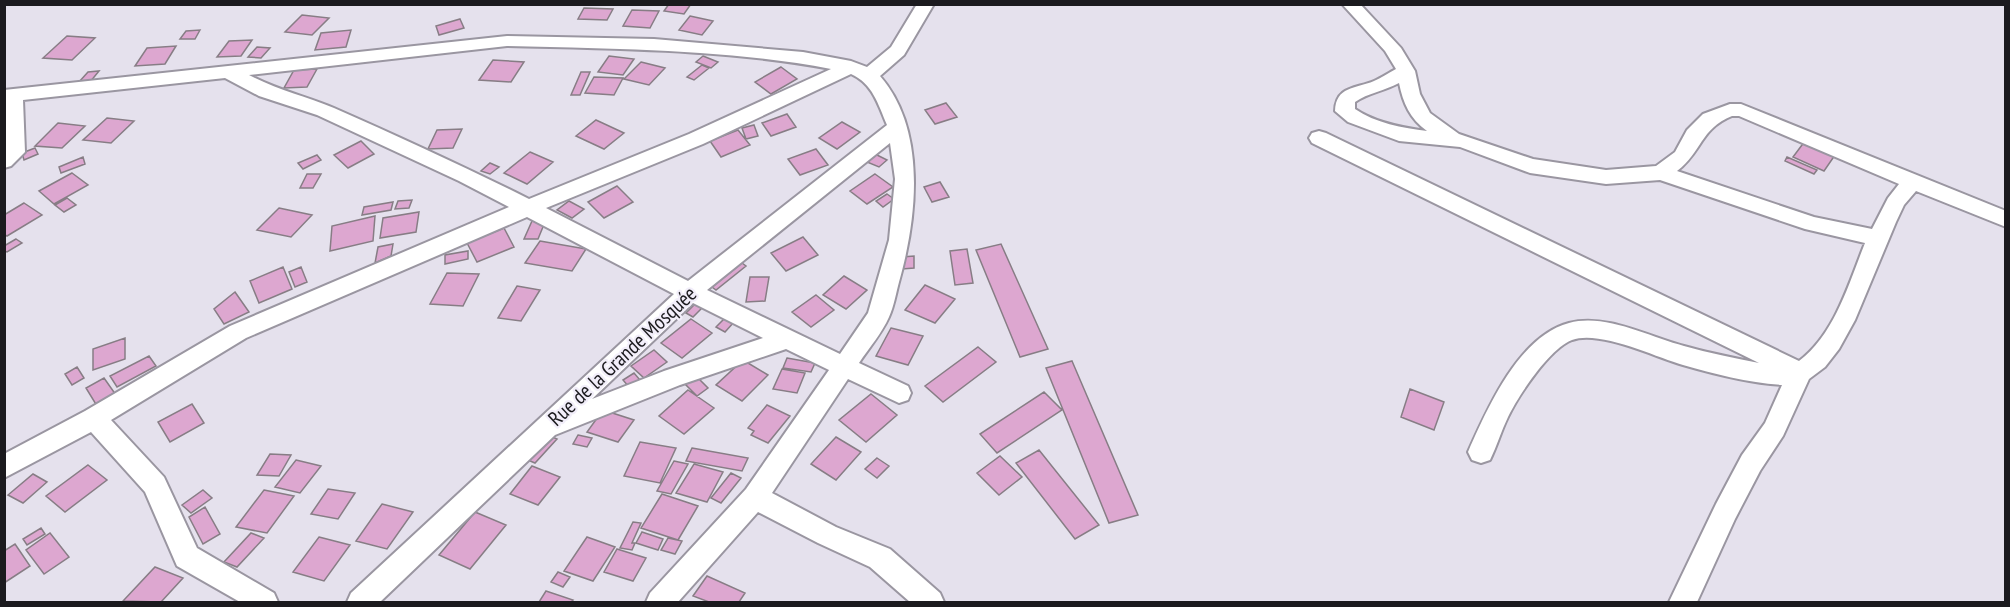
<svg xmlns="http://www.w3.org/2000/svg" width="2010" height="607" viewBox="0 0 2010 607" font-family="'PT Sans Narrow',sans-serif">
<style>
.building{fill:#dda7d0;stroke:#877d85;stroke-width:1.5}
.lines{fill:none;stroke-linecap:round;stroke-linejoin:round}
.minor-casing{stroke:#9a96a1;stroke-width:4}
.minor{fill:#fff;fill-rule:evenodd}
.labels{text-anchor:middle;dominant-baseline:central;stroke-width:4.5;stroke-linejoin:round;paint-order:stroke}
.street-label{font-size:21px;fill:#1b1a1e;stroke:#f2eefa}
</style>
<rect width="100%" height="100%" fill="#e5e1ed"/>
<path class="building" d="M669 4H691L684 14 664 11Z
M584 8 613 9 607 20 578 19Z
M632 10 659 11 650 28 623 26Z
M302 15 329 18 312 35 285 32Z
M690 16 713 21 702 35 679 30Z
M460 19 464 28 439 35 436 26Z
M200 30 195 39H180L186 31Z
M351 30 346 47 315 50 321 33Z
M67 36 95 38 72 60 43 58Z
M252 40 241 56 217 57 229 41Z
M176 46 165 64 135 66 147 48Z
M257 47 270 48 261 58 248 57Z
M609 56 634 59 623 75 598 72Z
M703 56 718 62 711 68 696 62Z
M493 60 524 62 511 82 479 80Z
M641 62 665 68 649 85 624 79Z
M702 65 709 68 694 80 687 77Z
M781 67 797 79 771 94 755 82Z
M317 69 307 87 284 88 294 70Z
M99 71 90 82H79L88 72Z
M581 72H590L580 95H571Z
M594 77 623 78 614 95 585 93Z
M946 103 957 117 935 124 925 110Z
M787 114 796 127 771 136 762 123Z
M107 118 134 121 111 143 83 140Z
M596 120 624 133 604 149 576 136Z
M842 122 860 132 837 149 819 138Z
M58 123 85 126 62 148 35 146Z
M754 125 758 136 746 139 742 128Z
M462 129 453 148 428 149 437 130Z
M738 130 750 145 721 157 710 141Z
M361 141 374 154 348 168 334 155Z
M1805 141 1835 155 1824 171 1793 157Z
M35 148 38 154 24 160 22 153Z
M816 149 828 165 800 175 788 159Z
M530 152 553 162 527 184 504 173Z
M875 154 887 160 879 167 867 162Z
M317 155 321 160 303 169 298 163Z
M83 157 85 164 61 173 59 167Z
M1787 157 1817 170 1814 174 1785 161Z
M490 163 499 167 490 174 481 171Z
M72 173 88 185 54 204 39 191Z
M307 174H321L313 188H300Z
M875 174 893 187 867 204 850 191Z
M940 182 949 197 932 202 924 187Z
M617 186 633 202 604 218 588 202Z
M887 194 894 199 883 207 876 201Z
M67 198 76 205 64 212 55 205Z
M412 200 409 208 395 209 398 201Z
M569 201 584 209 572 218 557 210Z
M393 202 391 210 362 215 364 207Z
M24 203 42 215 7 236 4 234V215Z
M279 208 312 215 291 237 257 230Z
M419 212 416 232 380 238 383 218Z
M375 216 373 241 330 251 332 226Z
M532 221 545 222 538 239H524Z
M504 228 514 247 477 262 467 243Z
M803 237 818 255 786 271 771 253Z
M16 239 22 243 7 252 4 251V246Z
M540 241 586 249 572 271 525 263Z
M393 244 391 256 375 263 378 247Z
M1001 244 1048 349 1020 357 976 250Z
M967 249 973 283 955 285 950 251Z
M468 251V259L445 264V255Z
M914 256V268L902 269V257Z
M742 263 746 266 716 290 712 287Z
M283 267 292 289 259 303 250 281Z
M301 267 307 282 295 287 289 272Z
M447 273 479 274 463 306 430 304Z
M844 276 867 290 846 309 823 295Z
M750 277H769L765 301 746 302Z
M925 285 955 299 935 323 905 310Z
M517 286 540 290 521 321 498 318Z
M235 292 249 312 224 324 214 309Z
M816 295 834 310 811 327 792 312Z
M695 304 702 308 693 317 686 313Z
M725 318 734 322 725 332 716 327Z
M691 319 712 333 682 358 661 343Z
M891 328 923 336 908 365 876 356Z
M125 338V359L93 370V349Z
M978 347 996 362 943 402 925 386Z
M654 350 667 362 644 378 631 366Z
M149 356 156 366 117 387 110 376Z
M787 358 815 363 811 372 783 368Z
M743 360 768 375 742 401 716 385Z
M1072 361 1138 515 1109 523 1046 368Z
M77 367 84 378 72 385 65 374Z
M782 369 805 373 797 393 773 389Z
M634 373 640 380 629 387 623 380Z
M693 373 708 388 697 396 682 381Z
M104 378 116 395 97 406 86 388Z
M1410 389 1444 402 1434 430 1401 417Z
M688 390 714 408 684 434 659 416Z
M1044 392 1062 410 997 453 980 434Z
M871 394 897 415 866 442 839 420Z
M192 404 204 423 170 442 158 422Z
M767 405 790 416 768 443 751 435 754 431 748 428Z
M603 410 634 420 618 442 587 432Z
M545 434 557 439 535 463 523 458Z
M578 435 592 438 587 447 573 444Z
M836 437 861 452 836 480 811 464Z
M640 442 676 448 660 483 624 476Z
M692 448 748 458 742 471 686 461Z
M1039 450 1099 525 1075 539 1016 463Z
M270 454 291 455 279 476 257 475Z
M1000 456 1022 477 999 495 977 473Z
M877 458 889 466 877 478 865 469Z
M296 460 321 466 300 493 275 487Z
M674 461 688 464 671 494 657 491Z
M694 464 723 472 707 502 676 493Z
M88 465 107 480 65 512 46 496Z
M532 466 560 477 538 505 510 494Z
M731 473 741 478 721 503 711 498Z
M33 474 47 482 23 503 8 495Z
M328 489 355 493 338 519 311 514Z
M203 490 212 498 191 513 182 505Z
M264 490 294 496 267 533 236 527Z
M662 494 698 506 678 540 641 528Z
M382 504 413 512 387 549 356 541Z
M205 507 220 534 203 544 189 517Z
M475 512 506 525 470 569 439 555Z
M633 522 641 523 632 543H635L632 550 620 548Z
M41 528 45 534 27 545 23 539Z
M642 532 663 539 658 550 636 543Z
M50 533 69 557 44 574 26 550Z
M251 533 264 538 237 567 224 562Z
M319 537 350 545 324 581 293 572Z
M587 537 615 547 593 581 564 571Z
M668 538 682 541 675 554 661 550Z
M15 544 30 566 4 583V551Z
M617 549 646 558 633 581 604 572Z
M155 567 183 578 161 602 123 601Z
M558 572 570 577 563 587 551 582Z
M707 576 745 593 739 602H709L693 596Z
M546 591 573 600 571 602H539Z"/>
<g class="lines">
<g class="minor-casing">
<path id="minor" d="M917 4H934L904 55 880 76C927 130 917 218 899 282 896 293 894 306 889 317 882 333 869 348 859 363L908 386 911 393 908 400 899 403 848 379 772 493 836 527 890 549 940 593 944 602H910L870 567 818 543 758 512 678 602H646L650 593 746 489 829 370 786 349 680 385 555 435 380 602H347L351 593 674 294 527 217 246 338 111 420 164 477 197 548 274 593 278 602H240L177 566 145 492 91 432 4 478V454L85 411 230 326 509 207 459 181 317 115 259 96 225 78 23 100 25 152 11 166 4 168V90L507 36 654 39 803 52 851 61 867 67 891 47ZM507 46C614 49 726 49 831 69L689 134 529 199C465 167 400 137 334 108 305 96 277 90 249 75ZM851 74C873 84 878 104 887 125L688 281 546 208 703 144ZM890 143 895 179 889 240 868 313 840 354 707 290ZM693 303 763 338 664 371 592 399Z
M1342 4H1360L1401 48 1415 71 1420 94 1430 113 1459 134 1533 159 1606 170 1656 166 1675 152 1687 130 1703 114 1730 104H1741L2006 211V227L1916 191 1904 205 1896 222 1855 320 1839 349 1825 367 1809 379 1783 436 1760 471 1735 519 1697 602H1669L1716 504 1742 455 1765 423 1782 385C1750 383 1714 374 1683 365 1655 357 1600 330 1572 340 1549 349 1518 396 1508 417 1501 431 1497 446 1490 460L1481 463 1472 460 1468 452C1487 409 1519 336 1569 323 1606 313 1649 337 1684 346 1709 353 1734 358 1759 363L1312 143 1309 138 1312 133 1319 131 1326 133 1799 361C1835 334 1849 283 1865 243L1805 229 1660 180 1606 184 1530 173 1460 147 1399 141 1348 122 1335 111C1336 86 1355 89 1374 81 1381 78 1388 73 1396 69L1385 51ZM1399 83C1403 103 1410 119 1427 131 1403 128 1375 123 1355 109V102C1368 93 1384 91 1399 83ZM1732 116H1739L1899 184 1888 198 1872 229 1814 217 1677 171C1702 152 1700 129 1732 116Z"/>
</g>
<use href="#minor" class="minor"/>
</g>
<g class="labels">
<g class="street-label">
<text transform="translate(622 356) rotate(-43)">Rue de la Grande Mosquée</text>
</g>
</g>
<rect width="2010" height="607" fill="none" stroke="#1b1a1e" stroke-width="12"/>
</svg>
